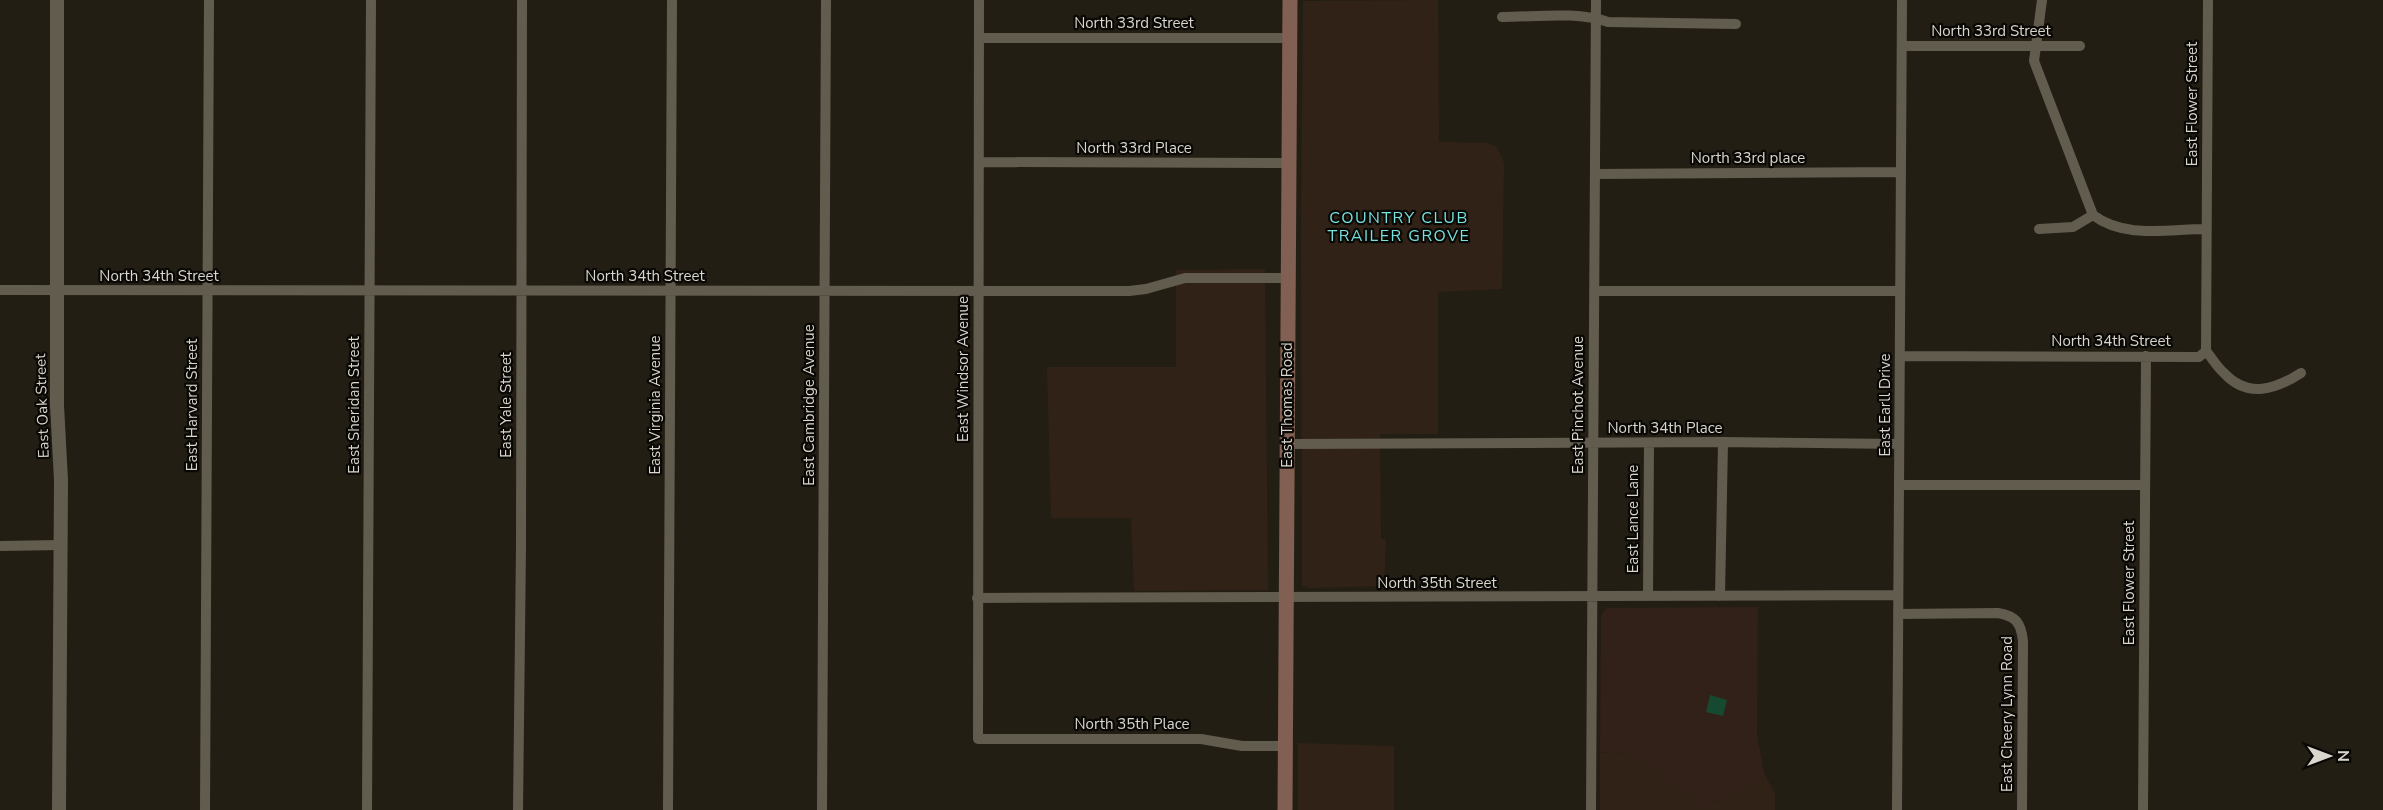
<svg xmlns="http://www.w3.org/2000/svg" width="2383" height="810" viewBox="0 0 2383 810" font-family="'Nunito Sans',sans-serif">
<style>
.commercial{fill:#312217}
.medical{fill:#322118}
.green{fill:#164a30}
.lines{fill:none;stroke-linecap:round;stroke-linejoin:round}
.minor{stroke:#625c4f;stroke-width:10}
.tertiary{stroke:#625c4f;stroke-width:14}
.secondary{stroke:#815f52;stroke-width:15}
.labels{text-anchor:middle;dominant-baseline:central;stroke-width:4.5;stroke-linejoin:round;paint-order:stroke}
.street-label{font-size:15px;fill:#d9d6ce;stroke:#0a0805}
.neighbourhood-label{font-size:16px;letter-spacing:1.5px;fill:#76e2df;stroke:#0a0805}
</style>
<rect width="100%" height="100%" fill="#231e13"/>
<path class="commercial" d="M1438 0 1439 142 1488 143 1497 147 1504 163 1502 289 1438 292V434H1380L1381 539H1386L1384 586 1308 588 1302 585 1301 228 1303 1Z
M1265 269 1268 590 1134 591 1131 518H1051L1047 367H1176V270Z
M1298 743 1394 746V810H1298Z
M1600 752 1627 754 1647 761 1702 807 1729 796 1764 773 1775 794V810H1600Z"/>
<path class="medical" d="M1758 607 1757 735 1764 773 1729 796 1702 807 1647 761 1627 754 1600 752 1601 617 1603 612 1607 608H1613Z"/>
<path class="green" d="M1710 695 1727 700 1723 716 1706 712Z"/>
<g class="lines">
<path class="minor" d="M979 0 978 739H1201L1242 746H1286
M2042 0 2034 61 2093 215C2124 239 2169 229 2206 229
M1502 17C1536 17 1576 11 1608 22L1736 24
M979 38H1289
M1902 46H2080
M979 162 1288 163
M1595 174 1901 172
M2039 229 2073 227 2093 215
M0 290 1129 291 1146 289 1185 278H1288
M1594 291H1900
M2206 351 2208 0
M2206 351C2212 358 2217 367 2224 373 2248 399 2276 389 2301 373
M1900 356 2199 357 2206 351
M1287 444 1723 442 1899 444
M1899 485H2145
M0 546 61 545
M1648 596 1649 443
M1720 596 1723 442
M977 598 1898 595
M1898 614 1998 613C2016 616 2021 623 2023 641L2022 810
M205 810 209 0
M367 810 371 0
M518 810 521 546 522 0
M668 810 672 0
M822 810 826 0
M1591 810 1596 0
M1897 810 1902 0
M2143 810 2146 356"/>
<path class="tertiary" d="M57 0V405L61 480 59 810"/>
<path class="secondary" d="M1285 810 1290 0"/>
</g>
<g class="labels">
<g class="street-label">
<text x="1134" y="23">North 33rd Street</text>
<text x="1991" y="31">North 33rd Street</text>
<text transform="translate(2192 104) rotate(-90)">East Flower Street</text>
<text x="1134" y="148">North 33rd Place</text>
<text x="1748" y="158">North 33rd place</text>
<text x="159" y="276">North 34th Street</text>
<text x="645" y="276">North 34th Street</text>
<text x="2111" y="341">North 34th Street</text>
<text transform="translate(963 369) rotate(-90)">East Windsor Avenue</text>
<text transform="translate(192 405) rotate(-90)">East Harvard Street</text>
<text transform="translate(354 405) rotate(-90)">East Sheridan Street</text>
<text transform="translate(506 405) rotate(-90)">East Yale Street</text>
<text transform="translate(655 405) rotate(-90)">East Virginia Avenue</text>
<text transform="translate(809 405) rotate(-90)">East Cambridge Avenue</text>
<text transform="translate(1287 405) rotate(-90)">East Thomas Road</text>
<text transform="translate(1578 405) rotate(-90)">East Pinchot Avenue</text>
<text transform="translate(1885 405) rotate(-90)">East Earll Drive</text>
<text transform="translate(42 406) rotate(-92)">East Oak Street</text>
<text x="1665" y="428">North 34th Place</text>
<text transform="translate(1633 519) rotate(-90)">East Lance Lane</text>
<text x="1437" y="583">North 35th Street</text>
<text transform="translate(2129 583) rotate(-90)">East Flower Street</text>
<text transform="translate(2007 714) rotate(-90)">East Cheery Lynn Road</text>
<text x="1132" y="724">North 35th Place</text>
</g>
<g class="neighbourhood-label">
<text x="1399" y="218">COUNTRY CLUB<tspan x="1399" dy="18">TRAILER GROVE</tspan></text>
</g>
</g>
<g transform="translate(2329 756) rotate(90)" stroke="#0a0805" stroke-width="4.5" paint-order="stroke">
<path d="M0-4.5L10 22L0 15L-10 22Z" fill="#d9d6ce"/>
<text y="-9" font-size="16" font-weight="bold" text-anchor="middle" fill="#d9d6ce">N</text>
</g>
</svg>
